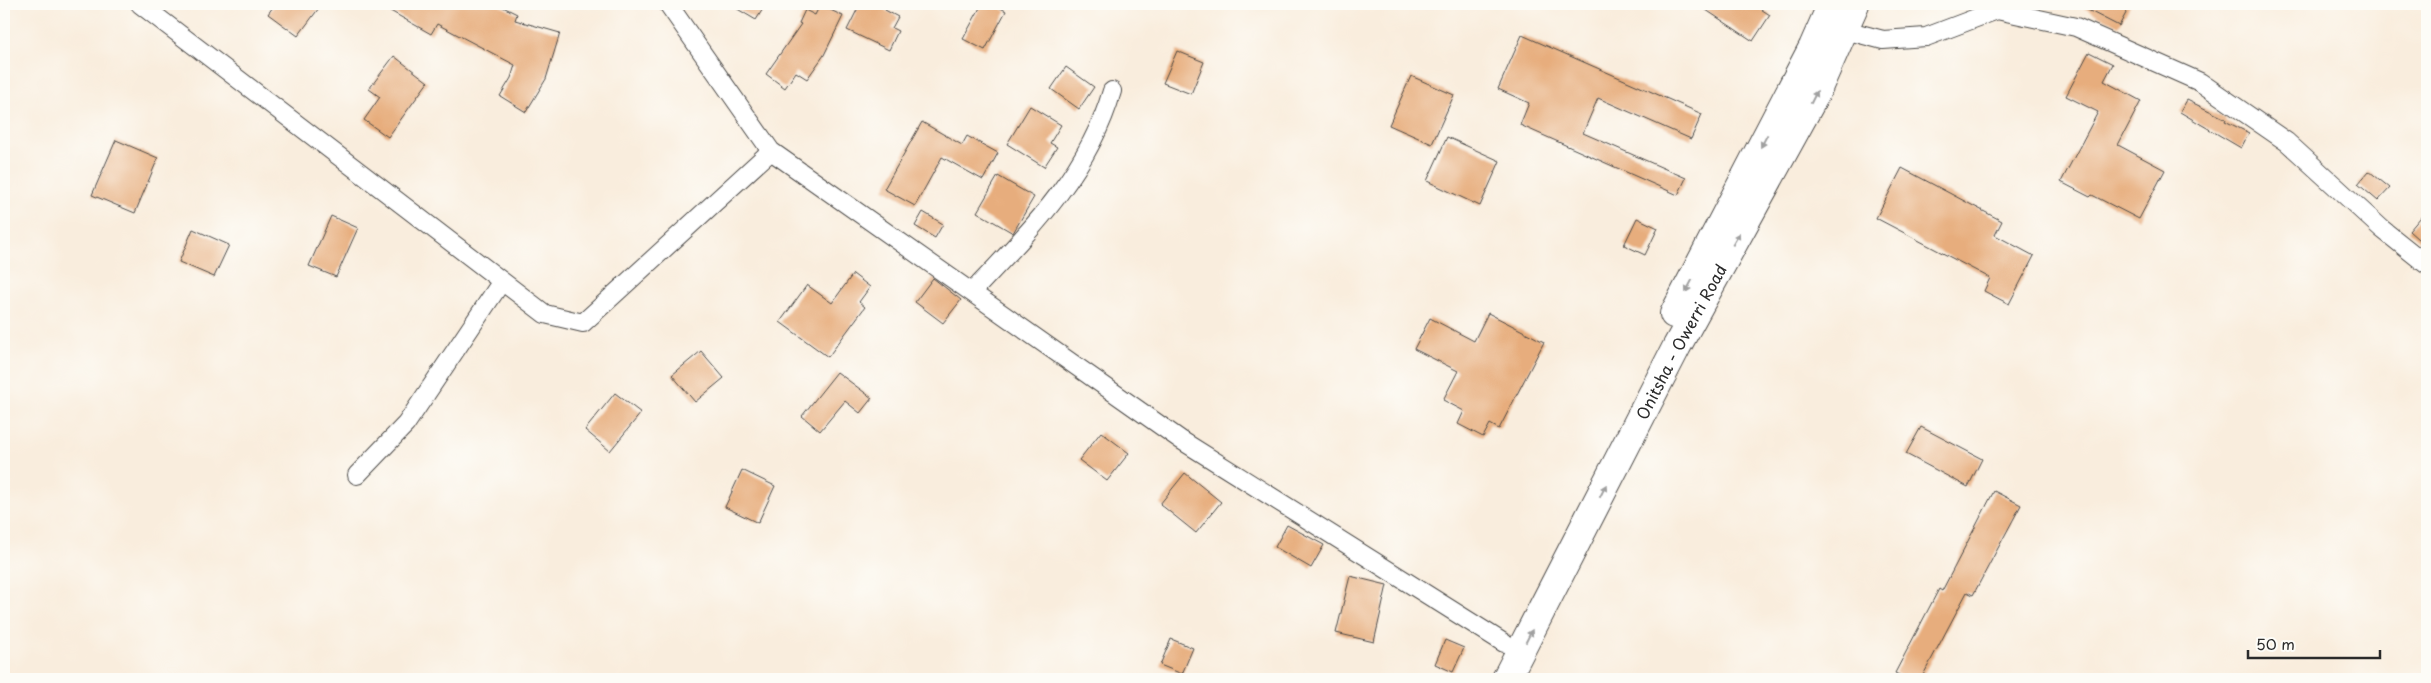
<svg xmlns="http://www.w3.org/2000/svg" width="2431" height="683" viewBox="0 0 2431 683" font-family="'Playpen Sans',sans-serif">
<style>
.building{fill:#e7ad7d}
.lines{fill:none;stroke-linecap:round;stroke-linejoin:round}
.minor-casing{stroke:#4a4846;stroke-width:20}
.trunk-casing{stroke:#4a4846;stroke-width:30}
.minor{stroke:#fff;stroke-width:18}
.trunk{stroke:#fff;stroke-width:28}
.oneway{fill:#a0a0a0}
.labels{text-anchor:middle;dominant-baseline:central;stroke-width:4;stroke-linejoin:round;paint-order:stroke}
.street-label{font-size:16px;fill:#2b2b2b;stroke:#fdfcf7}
</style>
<rect width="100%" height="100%" fill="#fdfcf7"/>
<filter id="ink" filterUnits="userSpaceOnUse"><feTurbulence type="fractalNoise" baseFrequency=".02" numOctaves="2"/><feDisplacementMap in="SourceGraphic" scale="10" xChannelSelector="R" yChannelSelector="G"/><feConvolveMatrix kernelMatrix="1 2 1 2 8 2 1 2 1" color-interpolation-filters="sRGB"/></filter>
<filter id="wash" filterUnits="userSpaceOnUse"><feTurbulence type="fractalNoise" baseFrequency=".0096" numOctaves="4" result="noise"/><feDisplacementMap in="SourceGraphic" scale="20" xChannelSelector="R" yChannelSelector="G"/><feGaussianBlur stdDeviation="1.12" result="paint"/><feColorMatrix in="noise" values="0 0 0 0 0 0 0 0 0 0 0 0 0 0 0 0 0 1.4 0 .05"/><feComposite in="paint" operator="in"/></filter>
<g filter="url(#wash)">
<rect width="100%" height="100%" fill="#f9eddd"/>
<g id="blocks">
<path class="building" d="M275 4H322L298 36 268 14Z
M378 4H497L517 14 515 20 560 33 546 79 526 112 500 96 511 78 515 65 437 24 431 34Z
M729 4H766L756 20Z
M860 4H888L885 10 898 17 892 28 898 31 889 50 847 30Z
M982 4H993L1006 11 985 50 963 39Z
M1697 4H1753L1770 15 1753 41Z
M2076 4H2131L2119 26Z
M820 5 843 16 824 55 807 79 796 72 785 88 766 74 801 24 799 23 805 10 815 15Z
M1522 35 1702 114 1691 139 1598 98 1583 133 1686 178 1678 195 1520 125 1529 103 1498 89Z
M1177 51 1204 62 1191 94 1163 83Z
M2089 52 2113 64 2104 81 2141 101 2118 145 2165 170 2139 219 2092 195 2090 197 2061 182 2098 112 2066 96Z
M394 56 428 82 388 137 364 120 380 97 369 89Z
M1066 67 1094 87 1079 109 1051 89Z
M1411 76 1454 95 1432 144 1389 125Z
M2187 100 2226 119 2225 121 2249 133 2241 148 2180 112Z
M1030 106 1061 125 1050 143 1057 147 1044 167 1007 144Z
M922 122 962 145 967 136 998 153 983 180 942 157 915 206 884 189Z
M1447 137 1500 161 1480 206 1427 181Z
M116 140 158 158 135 213 92 195Z
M1902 168 2002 221 1995 235 2034 256 2009 304 1984 291 1990 278 1876 218Z
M2369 171 2390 188 2378 201 2358 184Z
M998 176 1034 197 1013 233 977 212Z
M2427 210V247L2409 231Z
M923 212 943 224 935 238 915 226Z
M331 216 358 228 336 277 309 266Z
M1637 218 1658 228 1645 255 1624 245Z
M193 229 229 245 214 277 179 262Z
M853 274 870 287 859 302 865 307 828 357 780 322 807 285 832 303Z
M933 278 961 300 943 323 915 302Z
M1488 313 1544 342 1499 429 1490 424 1483 437 1458 424 1464 411 1443 400 1458 371 1414 349 1430 318 1474 341Z
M701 351 724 378 695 402 672 375Z
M837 372 872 398 860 413 845 401 820 431 802 416Z
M615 393 641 413 610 451 585 430Z
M1921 427 1982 459 1968 487 1906 454Z
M1101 432 1129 453 1107 481 1079 460Z
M742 470 775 486 758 523 725 507Z
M1185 473 1221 502 1196 533 1160 504Z
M1994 491 2021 505 1973 595 1967 592 1921 679H1907L1895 673 1939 589 1942 591Z
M1287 525 1324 545 1311 568 1275 547Z
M1350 576 1387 585 1374 642 1336 633Z
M1171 639 1193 648 1182 674 1160 665Z
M1445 640 1464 648 1453 672 1435 664Z"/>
</g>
</g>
<g filter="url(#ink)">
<use href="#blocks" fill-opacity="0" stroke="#4a4846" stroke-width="1"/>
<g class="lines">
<g class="minor-casing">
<path id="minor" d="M140 4 545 314 583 323 771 151
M668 4 771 151 1181 440 1504 643
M1845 30 1883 40 1926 37 1997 10 2076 27 2200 82 2287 142 2382 229 2427 265
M973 291C1029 232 1089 172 1112 91
M357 475 406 424 502 281"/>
</g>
<g class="trunk-casing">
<g id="trunk">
<path d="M1674 314 1813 47 1832 4"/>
<path id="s1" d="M1506 679 1677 346 1815 95 1855 4"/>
</g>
</g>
<use href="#minor" class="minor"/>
<use href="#trunk" class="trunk"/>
</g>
<defs><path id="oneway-solid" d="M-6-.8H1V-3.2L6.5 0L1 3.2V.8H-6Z" transform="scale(1.25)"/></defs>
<g class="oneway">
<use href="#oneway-solid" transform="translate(1814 97) rotate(-63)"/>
<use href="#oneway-solid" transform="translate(1764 141) rotate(118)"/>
<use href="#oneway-solid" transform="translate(1736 239) rotate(-61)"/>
<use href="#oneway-solid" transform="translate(1689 286) rotate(118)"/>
<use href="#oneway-solid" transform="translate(1603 491) rotate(-63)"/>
<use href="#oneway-solid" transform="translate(1529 636) rotate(-63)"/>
</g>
</g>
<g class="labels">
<g class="street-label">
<text stroke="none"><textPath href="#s1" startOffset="380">Onitsha - Owerri Road</textPath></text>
</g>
</g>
<rect width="2431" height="683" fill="none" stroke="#fdfcf7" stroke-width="20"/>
<path d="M2248 650v8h132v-8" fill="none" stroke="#2b2b2b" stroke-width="2.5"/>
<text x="2256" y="650" font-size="15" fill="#2b2b2b" stroke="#fdfcf7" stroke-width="4" paint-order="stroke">50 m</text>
</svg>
